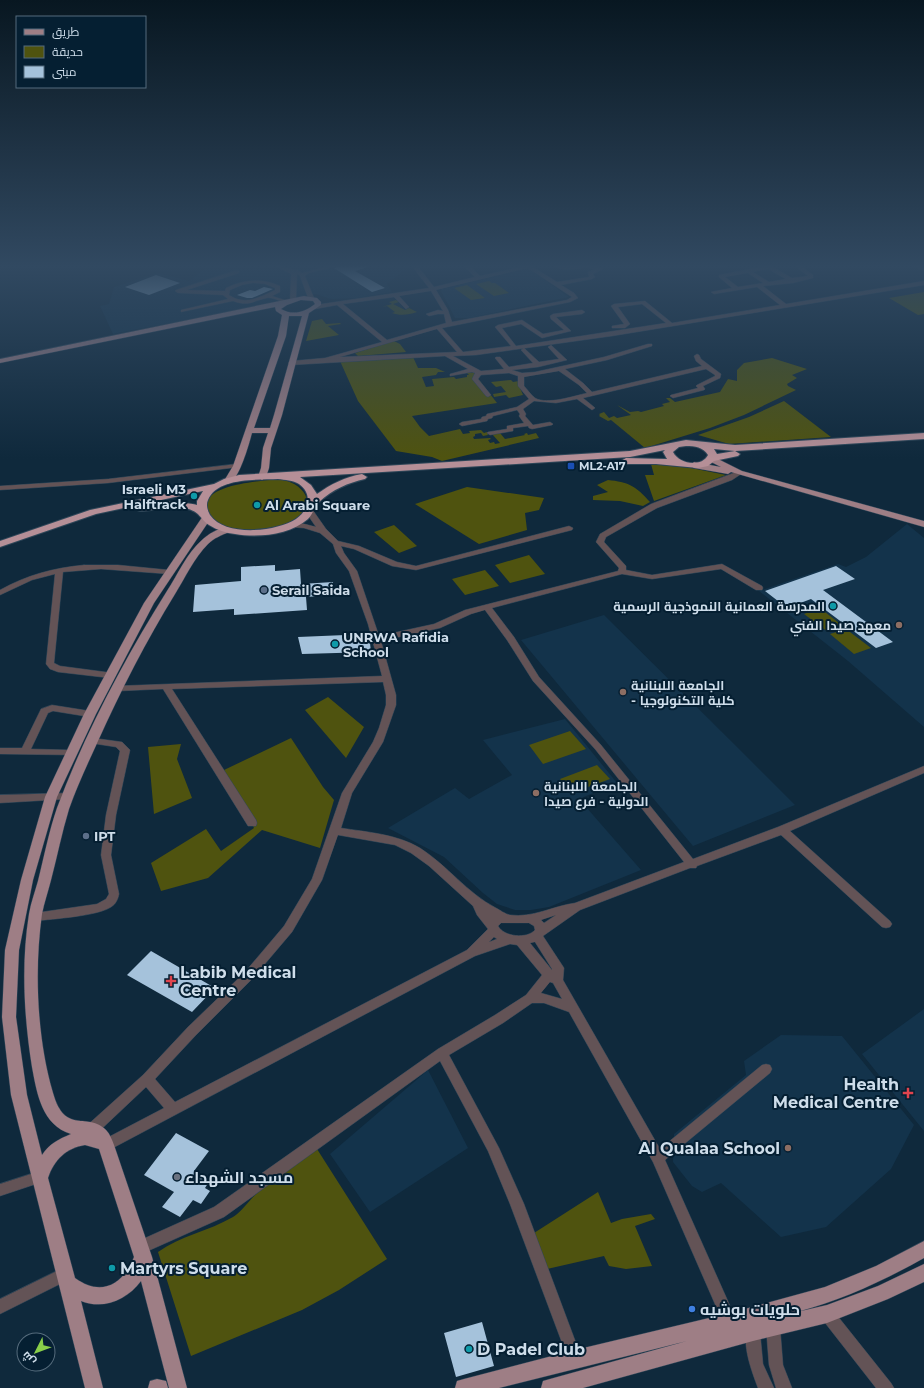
<svg xmlns="http://www.w3.org/2000/svg" width="924" height="1388" viewBox="0 0 924 1388" font-family="Montserrat,Cairo,sans-serif">
<style>
.built{fill:#13334b}
.green{fill:#4f530f}
.building{fill:#a5c2db}
.lines{fill:none;stroke-linecap:round;stroke-linejoin:round}
.minor-casing{stroke:#2e4658;stroke-width:1}
.major-casing{stroke:#2e4658;stroke-width:1}
.highway-casing{stroke:#2e4658;stroke-width:2}
.minor{fill:#635356;fill-rule:evenodd}
.major{fill:#9e7e85;fill-rule:evenodd}
.highway{fill:#b58f97;fill-rule:evenodd}
.transit-dot{fill:#1a4fb4;stroke:#051f32;stroke-width:1.5}
.culture-dot{fill:#0f9aa8;stroke:#051f32;stroke-width:1.5}
.service-dot{fill:#5c6f8a;stroke:#051f32;stroke-width:1.5}
.education-dot{fill:#8d6e63;stroke:#051f32;stroke-width:1.5}
.health-dot{fill:#e0444e;stroke:#051f32;stroke-width:1.5}
.worship-dot{fill:#6b7280;stroke:#051f32;stroke-width:1.5}
.shop-dot{fill:#3f7fe0;stroke:#051f32;stroke-width:1.5}
.labels{text-anchor:middle;dominant-baseline:central;stroke-width:4;stroke-linejoin:round;paint-order:stroke}
.far-poi-label{font-size:11px;font-weight:bold;fill:#ceddea;stroke:#051f32;text-anchor:start}
.poi-label{font-size:13px;font-weight:bold;fill:#ceddea;stroke:#051f32;text-anchor:start}
.near-poi-label{font-size:16px;font-weight:bold;fill:#ceddea;stroke:#051f32;text-anchor:start}
</style>
<rect width="100%" height="100%" fill="#0f293c"/>
<path class="built" d="M210 265H269L280 270 300 268 301 265H411L387 284 392 292 357 298 331 299 316 294 286 298 263 305 113 334 100 306 109 304 114 287 158 273 189 281Z
M529 269 569 297 469 318H455L441 291 442 289Z
M907 524 924 538V727L848 661 759 591 838 564 846 567 866 557Z
M604 615 734 744 795 805 693 846 521 640Z
M565 719 617 783 579 799 641 870 549 907 531 910H515L497 904 483 893 444 857 388 828 455 788 469 799 512 775 483 740Z
M924 1009V1131L862 1054Z
M781 1035 842 1036 914 1125 891 1169 826 1227 781 1237 721 1183 702 1192 692 1186 673 1162 674 1134 746 1075 744 1061Z
M428 1070 468 1148 370 1212 330 1154Z"/>
<path class="green" d="M489 281 492 283H495L509 293 494 296 476 284Z
M467 285 485 298 471 300 454 288Z
M924 292V314L918 315 889 298Z
M396 300 399 302 393 304 405 310 409 308 417 312C408 315 400 316 392 313L395 312 387 306 382 307 392 304 389 302Z
M322 319 326 324 340 323 341 324 328 326 339 335 306 341 312 321Z
M394 341 400 344 406 352 358 356 355 353Z
M413 357 418 368H436L445 372H438L436 375 422 377 426 387 434 386 432 379 454 377 456 379 467 377V375H469L467 373 473 372 497 403 412 416 420 427 429 436 460 429 463 434 470 433 469 431 481 430 484 433 487 432 488 435 483 436 481 433 475 434V436L473 437 474 439 490 438 491 439 488 440 490 443 494 442 495 444 500 443 492 434 500 433 505 439 525 435 524 434 527 433 528 435 536 433 539 438 442 461 432 457 396 451 358 401 340 361Z
M772 358 807 369 792 375 797 378 787 384 788 386 796 390 744 415 710 428 645 448 611 420 608 421 599 416 600 415 599 414 604 412 609 418 614 416 617 418 631 415 617 405 630 412 638 411 641 412 664 406 662 404 670 402 666 398H670L675 402 720 392 728 379 737 381V370L744 363Z
M511 380 513 382 519 381 520 388 523 395 509 398 506 395 494 397 493 394 506 392 501 386 496 387 491 382Z
M784 401 831 437 729 444 698 435 749 417Z
M651 464 691 468 726 475 654 501 645 475H654Z
M269 480C275 480 281 479 287 481 303 486 316 502 299 516 282 530 254 532 232 528 224 526 211 521 207 512 197 486 254 482 269 480Z
M608 480C628 482 636 486 650 502L643 506 620 501 593 500V496L608 492 597 485Z
M467 487 544 498 539 510 525 513 527 530 479 544 415 504Z
M394 525 417 546 399 553 374 532Z
M529 555 545 574 510 583 495 565Z
M485 570 499 586 465 595 452 579Z
M820 608 844 627 828 632 804 614Z
M846 629 871 648 854 654 830 634Z
M328 697 364 727 346 758 305 710Z
M570 731 586 749 543 764 529 745Z
M291 738 323 787 334 800 320 848 262 830 208 878 161 891 151 863 206 829 221 851 254 828 224 770Z
M181 744 177 759 192 798 154 814 148 747Z
M597 765 610 779 572 793 560 779Z
M317 1149 387 1259 339 1290 302 1310 191 1356 158 1252C180 1236 209 1231 233 1217 241 1212 248 1202 255 1195 274 1178 296 1164 317 1149Z
M598 1192 611 1223 622 1219 651 1214 655 1219 635 1226 652 1266 626 1269 609 1266 604 1256 547 1269 534 1233Z"/>
<path class="building" d="M343 265H368V267L355 271 385 288 372 292 334 268Z
M156 275 180 283 149 295 125 287Z
M264 287 273 289 252 298H247L237 295 250 290 255 291Z
M275 565V571L300 569 301 584 333 582 334 595 306 597 307 610 234 615V609L193 612 195 585 241 581V567Z
M836 566 855 579 823 590 893 642 876 648 811 599 787 608 765 591Z
M369 634 371 652 302 654 298 637Z
M151 951 215 988 192 1012 127 975Z
M176 1133 209 1151 194 1171 210 1180 205 1188 210 1191 201 1204 193 1200 180 1217 162 1207 174 1192 144 1175Z
M482 1322 494 1366 456 1377 444 1333Z"/>
<g class="lines">
<g class="minor-casing">
<path id="minor" d="M273 265C283 265 290 270 298 270L302 273 331 265H342L309 273 305 276 314 298 311 300 308 298 300 276 297 274 296 300 293 302 290 300 291 274Z
M415 265H421L420 269 434 287 475 277 463 265H469L480 276 528 265H538L533 267 557 282 589 277 588 272 595 269C581 265 565 274 551 265H594L603 269 593 274 595 277 592 279 561 285 574 293 578 298 570 302 442 328 463 352 511 346 495 327 498 325 522 320 543 334 564 330 551 319 550 316 553 314 582 310 585 312 582 314 556 317 571 331 542 338 521 324 502 328 516 346 666 323 642 304 618 307 630 324 625 328H612V326L624 324 611 306 614 304 645 301 672 323 780 305 757 287 714 294 711 292 732 288 719 277V275L764 266 762 265 771 266 792 278 808 276 795 266 800 265 813 275V278L793 283 763 286 786 304 924 281V285L612 336 476 355 453 356 481 371 504 369 495 358 496 357H500L509 367 533 363 521 350 524 348 539 362 559 359 548 347 551 345 567 360 538 367 512 370 522 373 535 372 604 357 648 344H652V346L607 360 565 369 583 383 592 392 702 366 696 361 694 356 697 354 699 355 701 359 721 374 720 378 703 386 705 389 704 390 673 398 670 396 671 395 698 388 696 386 697 385 715 376V375L706 369 583 398 594 407 595 408 592 410 577 399 556 403 534 401 523 409 526 414 525 416 533 425 550 422 553 424 552 425 532 429 529 428 528 426 513 428V431L490 435 487 433 488 432 507 429V426L524 423 519 416 520 414 517 410 493 416 492 418 488 419 487 421 462 426 459 424 462 422 481 419 482 417 486 416 487 414 517 407 529 399 518 386V376L509 373 481 375 478 379 491 395 488 397 486 396 472 379 475 373 472 372 450 376V374L468 369 445 356 291 365 288 363 291 361 325 358 382 342 337 305 315 309 312 307 315 305 429 288 414 269ZM528 268 572 297 567 300 452 322 448 310 436 290ZM768 269 786 279 769 282 753 272ZM748 273 763 283 738 287 725 277ZM431 291 443 311 438 310 426 314 429 316 438 314H444L446 323 387 340 343 304 394 297 406 309 409 307 399 296ZM437 329 457 352 340 357ZM559 371 579 385 587 393C574 396 547 405 535 398 531 395 527 389 524 386V377Z
M720 265H731L720 267Z
M913 265H920L924 267V271Z
M237 270 239 271V273L187 290 225 291 226 288C244 279 262 278 280 286V292L272 296 291 302 288 304C282 302 272 297 267 298 252 301 249 307 233 301L181 312V310L228 299 223 295 178 293 175 291 176 290ZM253 283 265 284 275 288V290C260 297 245 306 229 295L230 290 242 285Z
M237 464 240 466 239 467 108 483 0 490V486L108 479Z
M739 471 741 472V474L732 480 657 508 606 537 604 542 626 566V570L652 575 722 564 762 586 763 588 762 590H756L721 569 652 579 622 574 492 608 514 637 539 677 601 745 693 859 778 827 924 766V773L790 831 890 921 892 924 890 927 886 928 882 927 781 835 697 866 696 868H690L580 910 543 936 564 968 563 980 660 1149 762 1065 766 1064 770 1065 772 1069 770 1073 665 1160 735 1317 737 1322 735 1327 730 1329 725 1327 653 1162 569 1012 544 1003H532L503 1023 449 1055 499 1148 524 1204 582 1359 580 1364 575 1366 570 1364 510 1204 488 1151 440 1061 224 1217 139 1255 134 1253 132 1248 134 1243 214 1207 438 1049 495 1015 526 995 542 975 517 945 510 944 475 956 111 1149 106 1151 101 1149 100 1145 101 1141 164 1108 146 1087 93 1137 88 1139 83 1137 82 1133 83 1129 143 1075 188 1027 245 972 284 926 312 879 342 793 373 742 379 728 386 705V695L383 682 172 689 256 820 257 823 256 826H248L163 689 118 691 114 688 115 686 382 676 368 624 349 571 336 553 333 544 320 533 304 528 290 527 286 525C293 520 308 525 316 527L305 511 306 509H312L326 529 338 541 359 546 397 562 416 566 569 526 573 528 572 530 416 570 392 566 354 549 341 546 344 553 357 571 379 636 434 624 465 610 618 571 619 568 596 542 600 534 651 504ZM485 610 507 640 533 681 595 749 684 862 575 903C553 906 533 918 510 915 505 914 500 910 496 908 467 893 448 866 420 848 397 834 366 832 341 828L352 793 383 742 396 705V695L381 641 440 628 471 614ZM338 835 395 845 411 853 429 866 473 906 477 915 488 929 467 950 175 1102 155 1079 196 1035 253 978 292 932 322 880ZM556 915 544 923 541 920ZM529 923 534 926 535 930C527 939 504 937 498 926L501 923ZM494 937 497 939 489 942ZM535 942 552 969V970L530 943ZM550 982 553 983 562 999 541 993Z
M84 565H118L169 570 173 572 169 574 101 569 63 572 54 663 60 666 113 673 114 675 110 678 58 672 50 669 46 664 55 574 32 580 0 595V590C27 575 53 568 84 565Z
M52 705 90 711 95 714 90 717 53 711 48 713 31 749 71 750 74 751 76 753 74 755 0 754V748H22L41 709Z
M93 738 122 742 130 750 116 815 111 855 119 894C118 899 116 904 111 907 98 916 53 919 35 921L31 920 30 917 31 914 35 913 97 904 106 899 109 894 101 855 106 815 120 751 116 747 90 743 88 741 90 739Z
M68 793 71 794 73 796 71 798 68 799 0 803V795Z
M40 1171 45 1173 47 1177 45 1181 0 1196V1184Z
M65 1267 70 1269 72 1274 70 1279 0 1314V1299Z
M827 1307 832 1309 891 1383 894 1388H876L822 1319 820 1314 822 1309Z
M773 1320 778 1322 780 1327 783 1365 792 1388H776L769 1365 766 1327 768 1322Z
M753 1325 758 1327 760 1332 763 1364 774 1388H758C752 1372 741 1344 748 1327Z"/>
</g>
<g class="major-casing">
<path id="major" d="M304 296 317 298 321 302V305L309 313 282 415 271 448 269 468 266 477 262 480 258 477 261 468 263 448 268 433H252C249 444 239 481 228 484L224 481 233 466 278 336 282 315 276 311 275 307 0 363V359ZM301 300 313 301 315 304C305 312 293 316 281 309L287 305ZM289 316H302L274 415 270 428H254L286 336Z
M712 456 742 471 924 521V527L731 472 728 474 694 468 690 465 694 462 721 467 709 461 708 459 709 457Z
M206 515 211 518 154 603 96 714 57 797 33 880 19 950 16 1017 27 1095 42 1155C49 1144 59 1139 71 1134 42 1125 37 1094 32 1067 24 1017 21 964 29 914 31 902 35 892 38 881 44 857 49 831 57 808 85 733 125 658 167 591 178 574 187 553 202 540 208 534 221 526 229 528L231 530 229 532C222 535 214 538 208 544 194 558 185 578 175 594 146 641 121 690 98 741 88 763 77 786 69 809 62 832 57 857 51 880 48 892 44 903 42 914 34 970 37 1039 53 1093 65 1136 88 1111 106 1130 110 1134 112 1140 114 1145L152 1257 187 1388H169L141 1281C127 1300 103 1310 81 1301L103 1388H85L11 1095 2 1017 5 950 21 880 45 797 84 714 144 603 203 516ZM85 1145 99 1149 134 1257C123 1285 101 1297 75 1278L48 1178C54 1160 66 1148 85 1145Z
M924 1241V1258C883 1281 842 1300 797 1312L827 1305 878 1286 924 1264V1282L888 1299 827 1323 753 1341 583 1388H541L543 1381 550 1379 687 1341 499 1388H455L457 1381 464 1379 575 1350 730 1313 825 1287 876 1266Z
M157 1379 166 1381 168 1388H148L150 1381Z"/>
</g>
<g class="highway-casing">
<path id="highway" d="M924 433V439L735 451 714 449 717 454 735 451 740 454 738 456 714 461 708 466 698 468 656 464H626L621 461 626 458 667 459 663 452 665 450 630 457 300 477 311 485 317 494C331 484 345 477 362 474L367 477 365 479C348 483 333 489 319 502 315 506 313 514 308 519 290 535 258 538 235 534 226 533 217 530 209 525 199 518 201 512 185 508 168 504 155 511 140 511 137 511 137 510 135 508 145 498 184 502 197 505V501L203 491 96 514 0 547V541L90 510 214 484 224 479 239 475 630 451 686 440 735 445ZM686 446C695 446 703 447 708 455 701 468 679 464 673 452L679 447ZM278 479C285 480 293 480 299 484 313 494 309 510 296 519 276 532 225 537 210 515 207 510 206 504 208 500 217 477 259 480 278 479Z"/>
</g>
<use href="#minor" class="minor"/>
<use href="#major" class="major"/>
<use href="#highway" class="highway"/>
</g>
<linearGradient id="sky" x2="0" y2="1"><stop stop-color="#081721"/><stop offset="0.58" stop-color="#314961"/><stop offset="1" stop-color="#314961" stop-opacity="0"/></linearGradient>
<rect width="924" height="459" fill="url(#sky)"/>
<rect class="transit-dot" x="567" y="462" width="8" height="8" rx="2"/>
<g class="culture-dot">
<circle cx="194" cy="496" r="4"/>
<circle cx="257" cy="505" r="4"/>
<circle cx="833" cy="606" r="4"/>
<circle cx="335" cy="644" r="4"/>
<circle cx="112" cy="1268" r="4"/>
<circle cx="469" cy="1349" r="4"/>
</g>
<g class="service-dot">
<circle cx="264" cy="590" r="4"/>
<circle cx="86" cy="836" r="4"/>
</g>
<g class="education-dot">
<circle cx="899" cy="625" r="4"/>
<circle cx="623" cy="692" r="4"/>
<circle cx="536" cy="793" r="4"/>
<circle cx="788" cy="1148" r="4"/>
</g>
<g class="health-dot">
<path d="M169 975h4v4h4v4h-4v4h-4v-4h-4v-4h4z"/>
<path d="M906 1087h4v4h4v4h-4v4h-4v-4h-4v-4h4z"/>
</g>
<circle class="worship-dot" cx="177" cy="1177" r="4"/>
<circle class="shop-dot" cx="692" cy="1309" r="4"/>
<g class="labels">
<g class="far-poi-label">
<text x="579" y="466">ML2-A17</text>
</g>
<g class="poi-label">
<text x="186" y="489" text-anchor="end">Israeli M3<tspan x="186" dy="15">Halftrack</tspan></text>
<text x="265" y="505">Al Arabi Square</text>
<text x="272" y="590">Serail Saida</text>
<text x="825" y="606" text-anchor="end">المدرسة العمانية النموذجية الرسمية</text>
<text x="891" y="625" text-anchor="end">معهد صيدا الفني</text>
<text x="343" y="637">UNRWA Rafidia<tspan x="343" dy="15">School</tspan></text>
<text x="631" y="685">الجامعة اللبنانية<tspan x="631" dy="15">- كلية التكنولوجيا</tspan></text>
<text x="544" y="786">الجامعة اللبنانية<tspan x="544" dy="15">الدولية - فرع صيدا</tspan></text>
<text x="94" y="836">IPT</text>
</g>
<g class="near-poi-label">
<text x="180" y="972">Labib Medical<tspan x="180" dy="18">Centre</tspan></text>
<text x="899" y="1084" text-anchor="end">Health<tspan x="899" dy="18">Medical Centre</tspan></text>
<text x="780" y="1148" text-anchor="end">Al Qualaa School</text>
<text x="185" y="1177">مسجد الشهداء</text>
<text x="120" y="1268">Martyrs Square</text>
<text x="700" y="1309">حلويات بوشيه</text>
<text x="477" y="1349">D Padel Club</text>
</g>
</g>
<rect x="16" y="16" width="130" height="72" fill="#051f32" stroke="#556b7c"/>
<rect x="24" y="29" width="20" height="6" fill="#9e7e85" stroke="#556b7c"/>
<text x="52" y="36" font-size="12" fill="#ceddea">طريق</text>
<rect x="24" y="46" width="20" height="12" fill="#4f530f" stroke="#556b7c"/>
<text x="52" y="56" font-size="12" fill="#ceddea">حديقة</text>
<rect x="24" y="66" width="20" height="12" fill="#a5c2db" stroke="#556b7c"/>
<text x="52" y="76" font-size="12" fill="#ceddea">مبنى</text>
<g transform="translate(36 1352) rotate(228)"><circle r="19" fill="#051f32" stroke="#556b7c"/>
<path d="M0-3L7 15L0 10L-7 15Z" fill="#89cf49"/>
<text y="-6" font-size="11" font-weight="bold" text-anchor="middle" fill="#ceddea">ش</text>
</g>
</svg>
